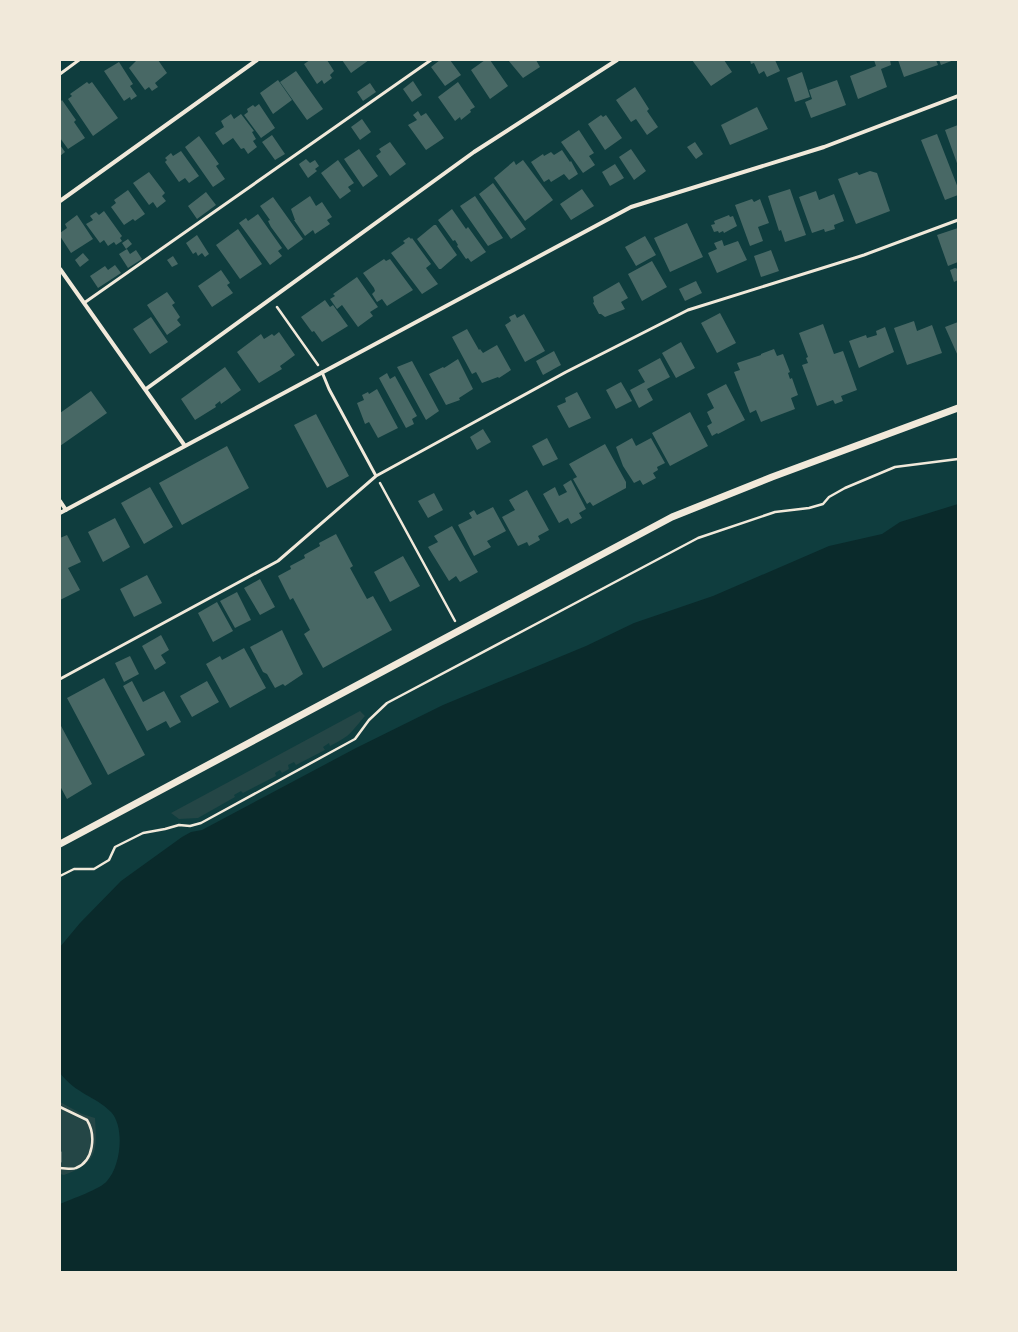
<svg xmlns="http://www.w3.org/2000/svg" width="1018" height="1332" viewBox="0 0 1018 1332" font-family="'Source Sans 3',sans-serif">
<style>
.green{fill:#244646}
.water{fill:#0a2a2b}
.building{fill:#486865}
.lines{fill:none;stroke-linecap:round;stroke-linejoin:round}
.path{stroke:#f1e9da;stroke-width:2.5}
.service{stroke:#f1e9da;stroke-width:3}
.minor{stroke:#f1e9da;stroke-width:4}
.tertiary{stroke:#f1e9da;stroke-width:7}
</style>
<rect width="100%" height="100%" fill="#0f3d3e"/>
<path class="green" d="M360 711 365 716C350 733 352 735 330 746L329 743 323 747 325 750 296 765 294 762 288 765 289 769 282 773 280 770 275 773 276 776 243 793 241 791 234 795 235 797 198 818 179 819 171 813Z
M60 1102 82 1114 95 1118C97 1151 98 1163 64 1175L60 1174Z"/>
<path class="water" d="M958 504V1272H60V1204C71 1199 101 1189 107 1181 121 1166 125 1127 111 1112 95 1096 76 1094 60 1073V947L80 923 121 881 182 837 191 832 202 830 356 748 443 705 586 646 634 623 713 596 829 546 882 534 900 522Z"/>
<path class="building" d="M137 60H158L167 73 155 83 158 87 152 91 149 87 145 90 129 68Z
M310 60H327L334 71 330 75 332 78 324 84 322 80 317 84 304 64Z
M342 60H369L351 73Z
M440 60H450L461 75 445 86 431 67Z
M485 60H490L508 86 490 99 471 70Z
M508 60H536L540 67 523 78Z
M692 60H724L732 72 711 86Z
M750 60H775L780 71 767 77 764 71 759 74 754 63 751 64Z
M874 60H890L891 65 881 69 887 87 858 99 850 76 876 66Z
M898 60H936L938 65 904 77Z
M939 60H954L941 65Z
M119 62 133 84 130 86 137 96 131 100 130 97 124 101 104 71Z
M296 71 323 109 307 120 280 82Z
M802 72 810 97 795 102 787 78Z
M278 80 292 100 273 114 260 93Z
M837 80 846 105 811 118 805 102 812 99 809 90Z
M413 81 422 95 412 102 403 89Z
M87 82 89 84 92 82 118 118 93 136 68 99 72 96 70 94Z
M458 82 475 107 470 110 471 112 461 120 460 117 455 121 438 97Z
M370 83 376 92 363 101 357 92Z
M635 87 649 109 647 111 658 127 647 135 636 119 631 122 616 100Z
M62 100 76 120 74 122 85 138 68 149 60 138V102Z
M259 104 275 128 261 138 244 115 248 112 247 109 253 105 255 107Z
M757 107 768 129 730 145 721 125Z
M418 111 421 116 426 113 444 138 426 150 408 125 417 120 413 115Z
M231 114 234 119 241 114 254 131 252 132 256 139 253 141 257 147 248 154 244 148 241 149 233 138 223 145 215 133 224 127 221 121Z
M601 115 603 117 606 115 622 138 605 150 588 124Z
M362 119 371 132 360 140 351 127Z
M958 125V166L945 130Z
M579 130 594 153 589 156 595 165 583 173 561 142Z
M937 134 958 188V195L945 200 921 140Z
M272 135 285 154 275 160 262 142Z
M199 136 219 164 216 166 225 179 213 187 185 147Z
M390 142 406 164 390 176 376 156 381 152 379 149Z
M695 142 703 154 696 159 687 147Z
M60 145 65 152 60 156Z
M359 149 378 176 363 187 344 159Z
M631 149 646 171 634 180 619 157Z
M562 150 570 162 571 161 578 174 569 180 564 174 551 182 549 179 544 182 531 162 543 154 544 156 551 152 554 155Z
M181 151 199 176 189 183 185 178 179 182 165 162 167 160 165 158 171 153 173 156Z
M306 159 310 163 315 160 319 166 315 169 317 171 308 178 300 166 299 164Z
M338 160 354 183 348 187 351 191 340 199 321 173Z
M523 160 553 200 525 221 494 178 514 161 516 165Z
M615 164 624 178 610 186 602 172Z
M870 171 877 173 890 211 856 224 838 179 857 172 859 175Z
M149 172 165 193 162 196 166 201 157 208 153 202 149 205 133 183Z
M493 183 526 229 511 239 479 194Z
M582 189 594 206 571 220 560 204Z
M790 189 806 235 785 242 781 230 779 231 768 196Z
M128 190 145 214 135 221 133 219 124 225 111 207 116 203 114 200Z
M816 191 819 200 834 194 844 221 834 225 835 229 825 232 824 229 812 233 799 197Z
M206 192 216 205 197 219 188 206Z
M310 196 316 206 322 202 332 217 327 220 330 224 315 234 313 230 305 236 294 220H295L291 209Z
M475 196 503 238 488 246 460 206Z
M273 197 303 239 288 250 271 227 268 221 270 220 260 206Z
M752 199 754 202 760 199 769 223 758 227 763 241 750 246 735 205Z
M452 209 466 229 468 227 486 252 471 262 468 258 466 259 457 246 458 245 455 240 453 241 438 220Z
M104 211 122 236 120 238 122 241 116 245 114 242 108 246 104 240 100 243 86 224 93 220 90 216 96 212 99 215Z
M258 214 282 248 278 251 282 256 270 265 239 223 246 218 248 221Z
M77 215 93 239 71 253 60 236V233L67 228 65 224Z
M729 215 730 217 733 216 737 226 724 233 723 231 719 233 718 231 714 232 711 225 715 224 714 221Z
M687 223 703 257 670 272 654 238Z
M434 225H436L457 255 441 269H439L417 239Z
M958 228V262L948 266 937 235Z
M238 229 262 264 240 279 216 245Z
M197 235 209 254 205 257 202 253 198 256 196 252 193 254 186 243Z
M645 236 656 255 636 266 625 247Z
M409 237 411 239 412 238 431 264 426 268 438 284 422 294 391 253 405 243 403 241Z
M128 239 132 244 126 249 122 243Z
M722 240 724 246 738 241 747 260 717 273 708 253 717 249 714 243Z
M127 249 130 254 136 250 142 259 128 268 119 254Z
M771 250 779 271 761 277 754 256Z
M83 253 89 260 80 267 75 260Z
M173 256 178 264 172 267 167 260Z
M384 259 386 261 390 259 413 290 387 306 382 299 377 302 372 294 375 291 374 288 363 273Z
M652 261 667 287 642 301 628 274Z
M115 265 121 273 98 288 90 276 105 266 108 270Z
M955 268 958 269V280L954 282 950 270Z
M221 270 230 283 227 285 233 293 212 307 198 286Z
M357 277 378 307 370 312 373 316 358 327 342 305 337 309 330 299 335 296 333 294Z
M696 281 702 293 685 301 679 289Z
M619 282 628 298 621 302 625 309 605 317 601 314H599L593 303 594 302 593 297Z
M167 292 175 303 172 305 180 317 177 320 181 325 167 335 147 305Z
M325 300 330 307 333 305 348 326 322 342 314 331 312 332 301 317Z
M720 313 736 343 717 353 701 323Z
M515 314 517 318 524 314 545 351 525 362 505 325 511 321 509 317Z
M151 317 168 342 150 354 133 329Z
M914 321 917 331 932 325 942 353 907 365 894 328Z
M958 322V356L945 327Z
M823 324 834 354 843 351 857 390 841 396 843 401 835 404 833 400 817 406 802 365 808 363 806 358 808 357 799 333Z
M885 327 894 352 859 368 849 341 866 335 867 338 877 335 876 331Z
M467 329 479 350 480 349 483 353 497 345 511 370 499 378 498 377 482 383 476 372 472 374 452 337Z
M279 332 295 355 280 366 282 369 259 383 237 352 261 334 264 339 272 334 274 336Z
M681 342 695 368 676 378 662 353Z
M774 349 777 356 783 354 790 372 788 373 790 379 792 378 798 395 791 398 795 409 761 422 756 410 750 413 734 372 740 370 737 363 761 355V354Z
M554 351 561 365 543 375 536 361Z
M660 358 670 377 647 389 653 400 639 408 630 390 645 382 638 370Z
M458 359 473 389 459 398 460 400 446 405 429 374 443 367 444 368Z
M412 361 439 411 426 420 397 367Z
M225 367 241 390 221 404 220 401 215 405 216 407 195 420 181 399Z
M387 373 390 379 395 376 417 416 412 419 414 424 406 428 379 378Z
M621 382 632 401 616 409 606 390Z
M726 384 745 420 718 434 717 433 712 436 707 426 712 423 707 412 714 408 707 394Z
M377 389 398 428 378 438 369 422 365 424 357 403 364 400 362 395 368 392 369 394Z
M91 391 107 413 60 446V413Z
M577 392 591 418 569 428 557 406 566 402 565 398Z
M690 412 708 446 670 466 652 433Z
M316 414 349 476 327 488 294 425Z
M483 429 491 442 477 450 470 437Z
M547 438 558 459 543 466 532 446Z
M632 438 636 446 651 438 665 463 657 467 658 470 653 473 656 478 643 485 640 480 634 483 623 466 616 447Z
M605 444 626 482V488L593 506 590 502 587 504 573 479 577 477 569 464Z
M227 446 249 488 182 525 159 483Z
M571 480 586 509 579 513 582 518 571 524 568 518 559 523 543 494 555 487 559 496 567 492 563 485Z
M150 487 173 527 144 544 121 503Z
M527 490 549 530 538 536 540 540 529 546 527 542 518 546 502 517 515 510 509 500Z
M434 493 443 510 428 518 418 501Z
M493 507 506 531 487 541 491 547 474 556 458 525 472 518 469 513 474 510 477 515Z
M115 518 130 547 103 562 88 532Z
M452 526 478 572 460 582 456 576 449 581 428 547 438 542 434 536Z
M336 534 353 566 350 568 367 599 373 596 392 630 323 668 304 634 310 630 293 598 290 600 278 576 291 569 290 566 305 558 304 555 320 546 319 543Z
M67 535 81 562 68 568 80 590 60 600V538Z
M403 556 420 586 390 602 374 572Z
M147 575 162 603 134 617 120 589Z
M260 579 275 607 260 615 244 588Z
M237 592 251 620 235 628 220 601Z
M217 602 233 631 213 642 198 613Z
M282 630 303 674 285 686 283 684 275 688 267 674 263 672 250 647Z
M161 635 169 650 161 655 166 663 155 670 142 646Z
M244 648 266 688 230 708 206 664 220 656 222 660Z
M130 656 139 674 124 682 115 663Z
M104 678 145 755 108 775 67 698Z
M132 681 143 702 164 691 181 722 170 728 166 721 147 731 123 686Z
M207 681 219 702 192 717 180 696Z
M60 724 92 784 67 799 60 786Z"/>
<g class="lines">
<path class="path" d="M277 307 318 365
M380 483 455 621
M60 876 74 869H94L109 860 115 847 143 833 165 829 179 825 190 826 201 823 355 739 369 720 387 703 698 538 775 512 809 508 823 504 829 497 845 488 895 467 958 459
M60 1107 87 1120C96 1135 94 1161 76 1168 72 1170 65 1168 60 1168
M60 1152V1162"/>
<path class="service" d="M60 74 79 60
M84 303 431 60
M322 372 329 389 376 476 566 372 688 310 864 255 958 220
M60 679 278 561 376 476"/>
<path class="minor" d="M60 201 257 60
M60 269 185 446
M146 389 474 152 617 60
M60 501 66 510
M60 513 631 207 824 147 958 96"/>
<path class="tertiary" d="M60 844 672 517 772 477 958 408"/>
</g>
<rect width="1018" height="1332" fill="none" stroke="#f1e9da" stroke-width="122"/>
</svg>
